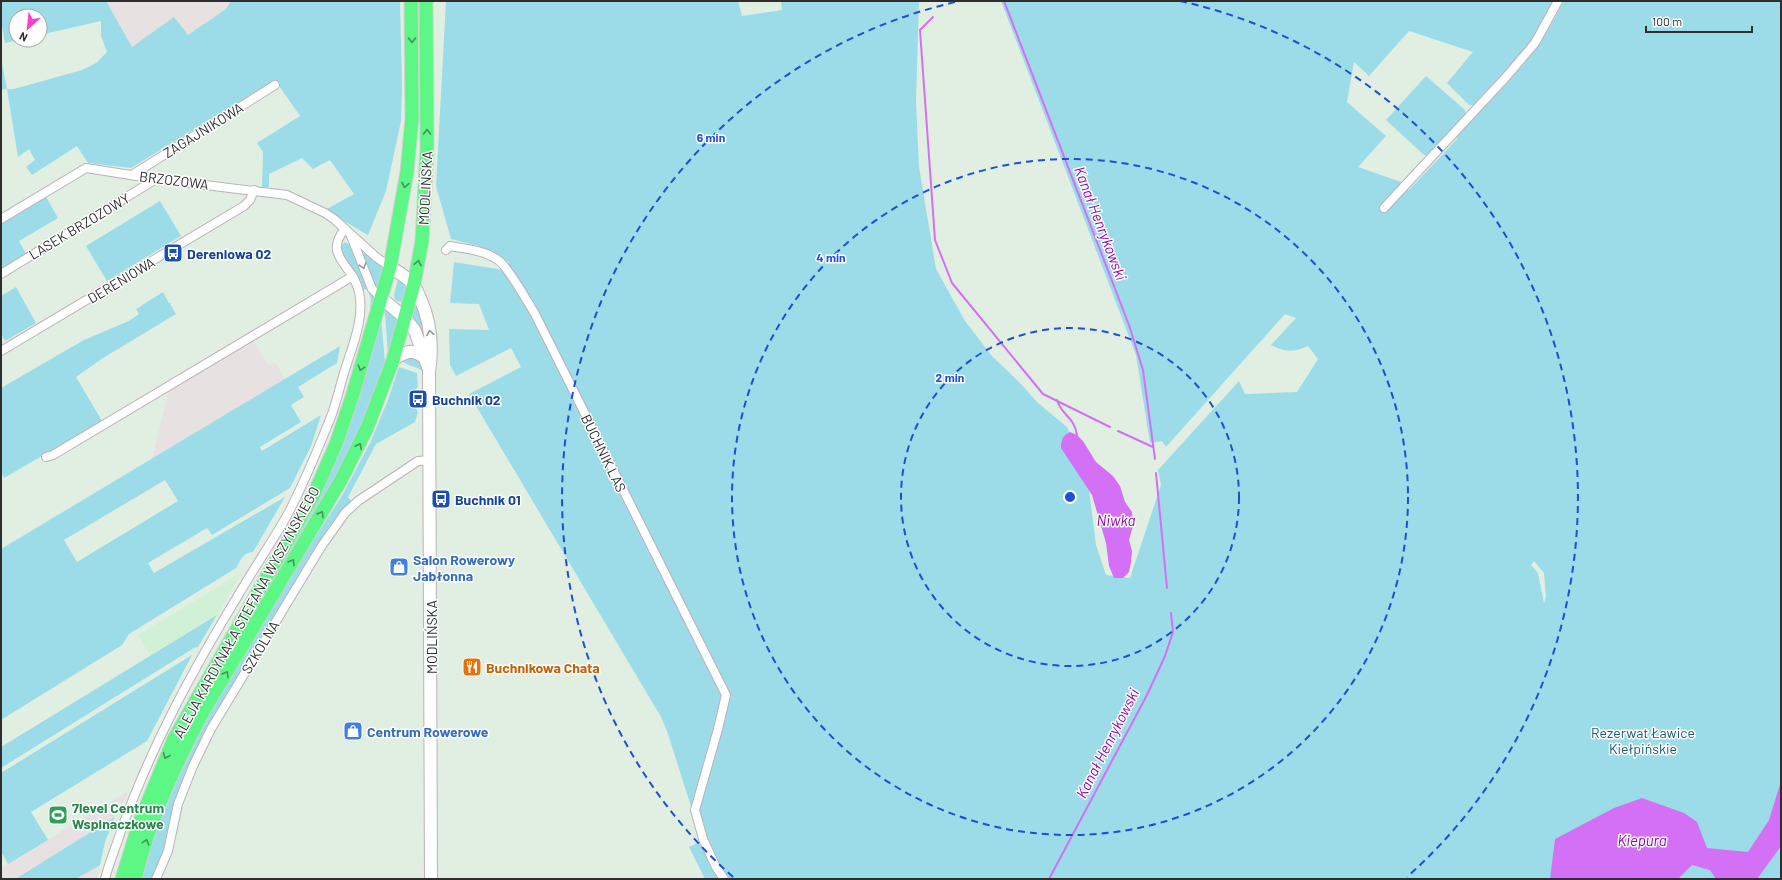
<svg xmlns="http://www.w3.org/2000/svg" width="1782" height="880" viewBox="0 0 1782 880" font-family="Barlow,sans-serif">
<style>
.industrial{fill:#e8e1e2}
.education{fill:#d0f1d5}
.green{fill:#9bdce8;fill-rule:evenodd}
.water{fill:#d470f5}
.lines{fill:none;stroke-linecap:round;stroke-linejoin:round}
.stream{stroke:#d470f5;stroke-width:2}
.street-casing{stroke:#beb0ba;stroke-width:10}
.secondary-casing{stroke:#beb0ba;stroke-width:14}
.primary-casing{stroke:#d1d1d1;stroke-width:15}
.street{stroke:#fff;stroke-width:8}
.secondary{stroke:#fff;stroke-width:12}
.primary{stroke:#5df785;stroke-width:13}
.oneway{stroke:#46925a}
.oneway2{stroke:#969696}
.ring{fill:none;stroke:#1d4ed8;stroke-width:2;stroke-dasharray:7 5}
.labels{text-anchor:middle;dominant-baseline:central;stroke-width:3;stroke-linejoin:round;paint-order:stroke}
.street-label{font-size:14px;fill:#2e2e2e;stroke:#fff}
.transit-label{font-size:14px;font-weight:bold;fill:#164399;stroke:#fff;text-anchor:start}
.shop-label{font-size:14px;font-weight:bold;fill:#366cbe;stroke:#fff;text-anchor:start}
.food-label{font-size:14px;font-weight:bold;fill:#c56008;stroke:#fff;text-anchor:start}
.park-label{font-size:14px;fill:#185871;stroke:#fff}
.leisure-label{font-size:14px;font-weight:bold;fill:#27864d;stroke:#fff;text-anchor:start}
.water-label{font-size:15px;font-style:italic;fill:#8e07a8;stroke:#fff}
.centre{fill:#1d4ed8;stroke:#fff;stroke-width:2}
.ring-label{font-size:12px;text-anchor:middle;font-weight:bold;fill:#1d4ed8;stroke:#fff;stroke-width:3;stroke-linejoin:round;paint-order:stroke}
</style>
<rect width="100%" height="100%" fill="#e0efe1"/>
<path class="industrial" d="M106 1H231L226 9 188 36 174 17 132 47Z
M253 340 269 366 275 362 285 379 152 459 169 390Z
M126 792H128L125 801 118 805 115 817 15 879H1V868Z
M100 865 97 879H76Z"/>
<path class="education" d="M241 573 217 615 151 656 138 635Z"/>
<path class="green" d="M1 1H106L132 47 174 17 188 35 226 9 231 1H400L402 86 401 121 386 191 368 235 325 210 354 194 330 160 313 169 302 158 269 174V187L262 188 263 152 257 143 300 116 275 80 131 168 88 163 77 146 32 175 26 167 35 160 29 149 18 157 7 89 1 90V58L7 89H14L82 70 96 63 107 52 101 36V21L40 35V16H16V40H18L5 43 1 21Z
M446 1H738L742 16 782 10 781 1H919L916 101 919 167 936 269 965 321 992 356 1020 383 1037 402 1068 428 1070 439 1088 482 1096 545 1106 575 1130 578 1161 485 1158 470 1239 381 1245 394 1297 392 1318 359 1308 346C1293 353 1285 352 1271 345L1296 318 1285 314 1166 447 1162 441 1150 443 1136 355 1001 1H1555L1531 43 1473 105H1469L1447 83 1473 52 1409 31 1369 76 1354 62 1347 102 1386 136 1358 167 1404 183 1383 206 1385 212 1403 192 1410 189 1457 139 1456 135C1496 94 1540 55 1563 1H1781V879H705L689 847 702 841 667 731 661 717 469 394 521 367 511 348 456 376 450 365 449 329 489 330 479 304 450 303 454 262 503 270 509 262 482 247 451 239 436 186ZM1534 561 1544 573 1546 597 1544 603 1538 573 1531 565Z
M1426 76 1465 110V115L1428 155H1424L1386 120Z
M45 195 58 218 19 241 27 255 1 271V221Z
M160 201 181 236 107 281 86 246Z
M345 242 352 247 375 299 373 309 370 308 371 298 367 289 363 290C357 275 342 259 341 245Z
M362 252 383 266 377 290 373 284Z
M398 279 401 280 407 286 403 300 400 302 395 300 394 295Z
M16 287 36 323 5 341 1 334V296Z
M163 292 169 303H172L170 304 176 314 103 358 76 377 102 421 4 478 1 472V388L84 340 129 321 139 314 136 309Z
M415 298 421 310 426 342 420 328 411 315Z
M383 305 400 320 388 356 385 313 381 311Z
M381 318 385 362 387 363 353 447 137 842 170 759 303 524Z
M340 346 337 363 298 387 304 397 291 405 301 422 260 447 262 451 321 415 311 446 290 488 212 535 207 528 148 563 154 573 285 497 253 552C242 553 242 559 236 568L129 634 122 645 1 720V549ZM165 480 178 501 77 562 64 540Z
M411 354 422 363V371C416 365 407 367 401 360Z
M399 367 417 373 418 386 416 389 415 406 418 412 415 422 376 444 348 497 351 501 328 528 253 652 187 771 173 808 163 856 153 879H141L163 809 203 723 290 577 343 494 370 443 388 400Z
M217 615 198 647 194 648 1 768V747Z
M192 655 147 741 31 812 48 840 8 864 1 851V773Z
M115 817 105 842 100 865 76 879H18L17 878Z"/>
<path class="water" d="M1070 432 1077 435 1083 441 1096 462 1113 476 1120 486 1125 502 1132 512 1133 526 1129 540 1132 551 1131 562 1129 572 1123 578H1114L1109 566 1106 543 1092 495 1061 448C1061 440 1063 435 1070 432Z
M1781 781V846L1757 879H1716L1710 870 1692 865 1678 879H1550L1555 839 1614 808 1642 798 1684 813 1697 822 1707 848 1748 852 1769 820Z"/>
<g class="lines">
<path class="stream" d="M1004 1 1129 325 1143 370 1155 459
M933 17 920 30 935 240 952 283 1043 394 1110 427
M1057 400C1061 415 1074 416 1077 435
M1118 431 1153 447
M1156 473 1167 588
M1049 879 1147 695 1165 656 1173 632 1171 613"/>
<g class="street-casing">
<path id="street" d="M132 175 275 85
M1384 208 1506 77 1535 43 1558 1
M1 219 86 168 156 179 287 195 325 213 334 219 376 257 390 267
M351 236 372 289 380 297
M446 250 450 246C466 249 484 250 498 260 508 266 528 303 535 314L726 695 718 729 695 810 703 839 716 867 724 879
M1 274 156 179
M1 351 244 206 250 200 254 190
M46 457 53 455 353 276
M105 879C109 863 116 847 121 831 150 749 191 673 236 599 253 569 274 540 290 510 306 478 319 447 332 414 337 400 340 386 344 373 352 347 365 318 359 292 354 265 322 256 345 229
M156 879 168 851 178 804 193 766 211 729 321 547 345 513 358 501 418 461 430 460"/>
</g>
<g class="secondary-casing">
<path id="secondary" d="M390 267C398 272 407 277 413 284 416 288 418 294 420 298 431 322 433 346 429 372L431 879
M380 297 405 318 415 331 428 367
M393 360C406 351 412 348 425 358"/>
</g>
<g class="primary-casing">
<path id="primary" d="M122 879 140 821 174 739 314 494 336 444 352 397 390 267 407 172 412 118 411 1
M135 879C149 820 176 763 204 710L341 480 367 428 393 360 414 284 422 241 427 149 426 1"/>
</g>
<use href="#street" class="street"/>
<use href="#secondary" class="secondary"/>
<use href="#primary" class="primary"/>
</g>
<defs><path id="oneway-chevron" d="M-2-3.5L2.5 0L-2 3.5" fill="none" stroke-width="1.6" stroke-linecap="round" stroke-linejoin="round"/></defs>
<g class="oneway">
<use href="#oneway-chevron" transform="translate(412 40) rotate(90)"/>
<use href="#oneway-chevron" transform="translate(427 132) rotate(-90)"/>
<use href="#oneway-chevron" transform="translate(405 185) rotate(99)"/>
<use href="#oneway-chevron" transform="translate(418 263) rotate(-79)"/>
<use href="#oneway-chevron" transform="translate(361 368) rotate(107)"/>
<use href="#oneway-chevron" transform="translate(359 446) rotate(-64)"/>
<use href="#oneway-chevron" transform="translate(321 514) rotate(-59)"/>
<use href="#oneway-chevron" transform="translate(292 562) rotate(-59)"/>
<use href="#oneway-chevron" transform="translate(226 674) rotate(-59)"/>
<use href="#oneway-chevron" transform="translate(166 756) rotate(114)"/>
<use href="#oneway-chevron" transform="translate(146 842) rotate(-72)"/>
</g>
<g class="oneway2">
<use href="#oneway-chevron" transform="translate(363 266) rotate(72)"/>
<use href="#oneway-chevron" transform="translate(430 333) rotate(-99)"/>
</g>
<g class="ring">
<circle cx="1070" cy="497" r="169"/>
<circle cx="1070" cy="497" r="338"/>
<path d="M733 877A508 508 0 0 1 960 1M1180 1A508 508 0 0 1 1407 877"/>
</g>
<defs>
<g id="bus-square" transform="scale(1)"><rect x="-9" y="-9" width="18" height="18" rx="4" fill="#1a4fb4" stroke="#fff"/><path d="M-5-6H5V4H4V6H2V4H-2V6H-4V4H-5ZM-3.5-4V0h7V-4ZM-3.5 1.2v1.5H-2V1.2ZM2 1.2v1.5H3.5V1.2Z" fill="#fff"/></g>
<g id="shop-square" transform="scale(1)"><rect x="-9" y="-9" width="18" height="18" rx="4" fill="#3f7fe0" stroke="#fff"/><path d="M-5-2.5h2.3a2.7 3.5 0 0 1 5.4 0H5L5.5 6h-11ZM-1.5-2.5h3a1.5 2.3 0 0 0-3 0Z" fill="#fff"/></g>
<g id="restaurant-square" transform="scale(1)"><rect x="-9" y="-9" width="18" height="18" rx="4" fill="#e8710a" stroke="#fff"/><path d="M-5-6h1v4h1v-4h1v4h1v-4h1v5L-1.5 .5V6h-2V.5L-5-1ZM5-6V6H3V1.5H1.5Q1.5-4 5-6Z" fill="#fff"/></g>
<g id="stadium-square" transform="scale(1)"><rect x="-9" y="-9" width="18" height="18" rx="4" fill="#2e9e5b" stroke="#fff"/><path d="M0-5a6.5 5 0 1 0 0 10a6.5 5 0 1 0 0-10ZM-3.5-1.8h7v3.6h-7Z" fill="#fff"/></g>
</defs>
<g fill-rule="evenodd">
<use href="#bus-square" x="173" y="253"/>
<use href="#bus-square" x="418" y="399"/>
<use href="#bus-square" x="441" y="499"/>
<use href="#shop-square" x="399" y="567"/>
<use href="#restaurant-square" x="472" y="667"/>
<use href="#shop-square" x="353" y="731"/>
<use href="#stadium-square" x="58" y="815"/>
</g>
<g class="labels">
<g class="street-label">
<text transform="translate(203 130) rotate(-32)">ZAGAJNIKOWA</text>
<text transform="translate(174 180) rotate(7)">BRZOZOWA</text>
<text transform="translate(425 188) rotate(-87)">MODLIŃSKA</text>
<text transform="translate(79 226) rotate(-31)">LASEK BRZOZOWY</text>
<text transform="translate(121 280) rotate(-31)">DERENIOWA</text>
<text transform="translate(604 453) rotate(64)">BUCHNIK LAS</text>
<text transform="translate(246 612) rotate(-61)">ALEJA KARDYNAŁA STEFANA WYSZYŃSKIEGO</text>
<text transform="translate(431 637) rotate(-90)">MODLIŃSKA</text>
<text transform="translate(260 647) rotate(-59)">SZKOLNA</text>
</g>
<g class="transit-label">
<text x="187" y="253">Dereniowa 02</text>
<text x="432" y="399">Buchnik 02</text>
<text x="455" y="499">Buchnik 01</text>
</g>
<g class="shop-label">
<text x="413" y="559">Salon Rowerowy<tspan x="413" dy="16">Jabłonna</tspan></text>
<text x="367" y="731">Centrum Rowerowe</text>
</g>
<g class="food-label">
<text x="486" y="667">Buchnikowa Chata</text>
</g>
<g class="park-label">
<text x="1643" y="732">Rezerwat Ławice<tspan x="1643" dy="16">Kiełpińskie</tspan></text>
</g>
<g class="leisure-label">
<text x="72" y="807">7level Centrum<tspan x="72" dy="16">Wspinaczkowe</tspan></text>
</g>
<g class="water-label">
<text transform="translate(1101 223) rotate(69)">Kanał Henrykowski</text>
<text x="1116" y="520">Niwka</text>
<text transform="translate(1107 743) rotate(-63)">Kanał Henrykowski</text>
<text x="1642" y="840">Kiepura</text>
</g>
</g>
<circle cx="1070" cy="497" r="6" class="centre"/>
<g class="ring-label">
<text x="711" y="142">6 min</text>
<text x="831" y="262">4 min</text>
<text x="950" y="382">2 min</text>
</g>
<rect width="1782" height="880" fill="none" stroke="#2e2e2e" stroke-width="4"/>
<g transform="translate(28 28) rotate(207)"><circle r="19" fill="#ffffff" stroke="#ababab"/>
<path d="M0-3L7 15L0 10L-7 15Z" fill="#ff3ec4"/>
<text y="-6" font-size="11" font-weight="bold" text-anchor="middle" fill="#2e2e2e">N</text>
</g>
<path d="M1646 26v6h106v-6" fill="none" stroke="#2e2e2e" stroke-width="2"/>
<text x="1652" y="26" font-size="12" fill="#2e2e2e" stroke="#ffffff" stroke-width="3" paint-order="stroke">100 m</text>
</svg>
